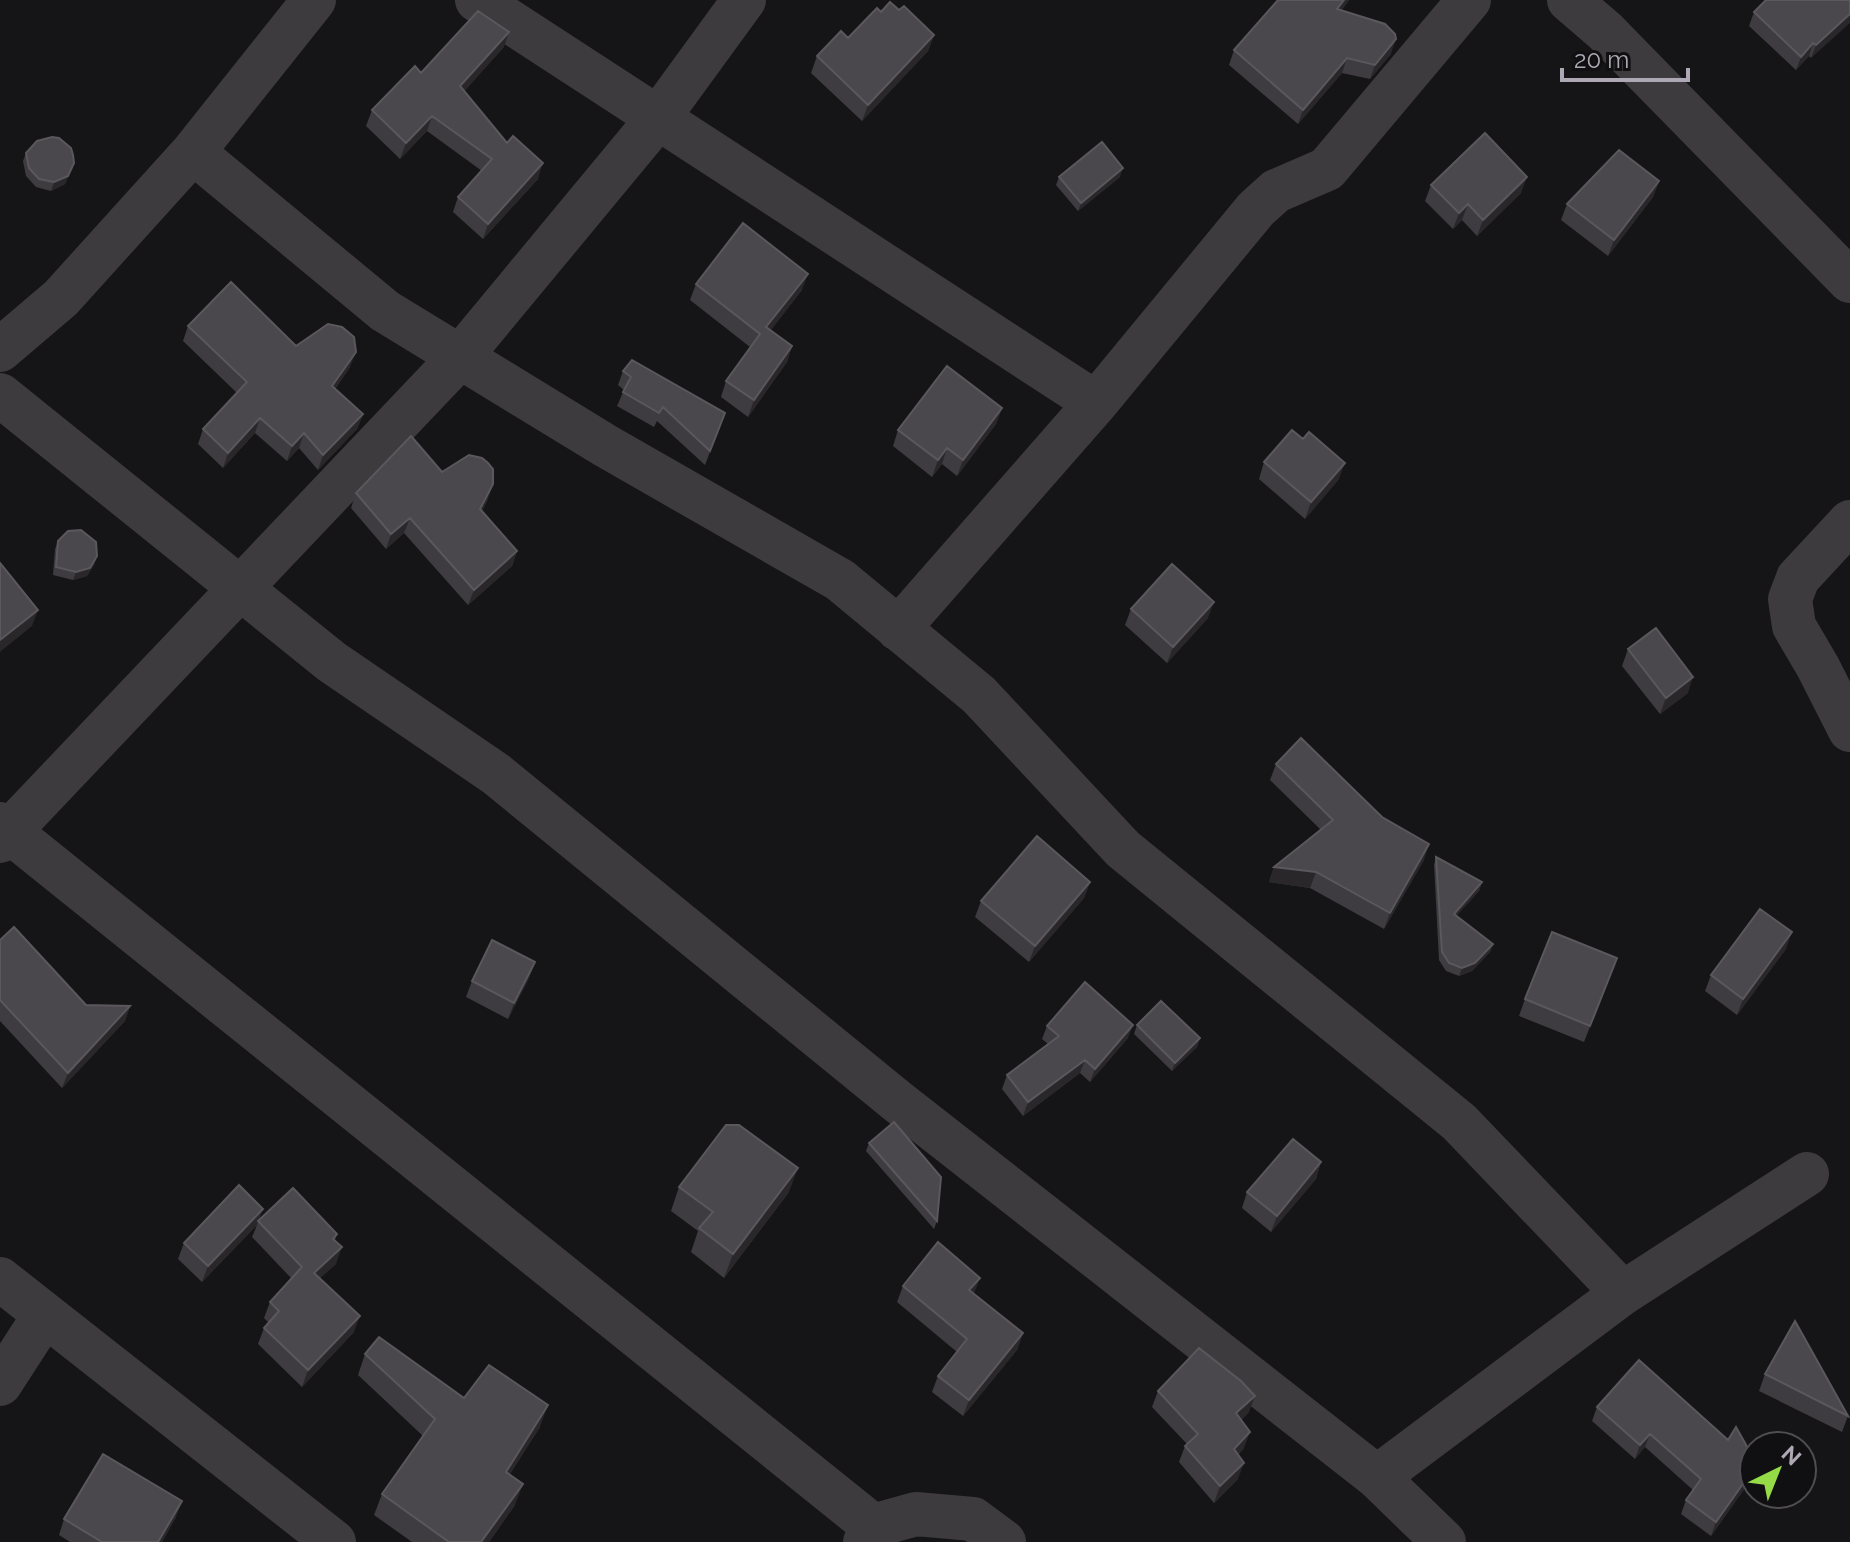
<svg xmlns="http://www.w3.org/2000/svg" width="1850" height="1542" viewBox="0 0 1850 1542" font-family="Raleway,sans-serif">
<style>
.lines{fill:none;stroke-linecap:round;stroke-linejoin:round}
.minor{stroke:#3e3b3f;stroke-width:44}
.wall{fill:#3e3c41}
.shaded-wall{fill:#29272a}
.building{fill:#4a484d;stroke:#5a575d;stroke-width:2}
</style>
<rect width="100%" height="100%" fill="#151416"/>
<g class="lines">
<path class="minor" d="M477 0 1096 403
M1569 0 1605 31 1850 281
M193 152 385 311 606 446 840 580 979 695 1123 849 1459 1122 1623 1293 1807 1174
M0 350 61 298 193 152 314 0
M0 395 332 662 496 774 897 1101 1377 1477 1444 1542
M1850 522 1798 578 1790 599 1794 626 1818 667 1850 730
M898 629 1096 403 1256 209 1276 191 1327 169 1469 0
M0 824 873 1526 865 1542
M0 841 460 357 658 118 744 0
M0 1279 334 1542
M0 1384 44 1316
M1377 1477 1623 1293
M873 1526 916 1514 973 1519 1004 1542"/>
</g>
<path class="wall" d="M1278 0H1349L1341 11 1391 54 1370 79 1342 73 1298 124 1229 65 1234 50Z
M1850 0 1811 58 1809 56 1796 70 1749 26 1754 12Z
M899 10 934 35 928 51 862 121 811 73 817 56 848 38 881 12Z
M504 47 464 91 538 179 483 239 453 212 458 197 482 171 427 131 400 159 366 126 372 110Z
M26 153 74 163 65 184 51 191 36 187 26 176 23 161Z
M1059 177H1120L1078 211 1056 185Z
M1659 181 1653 197 1608 256 1561 220 1567 204Z
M1431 185 1521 193 1477 236 1462 220 1453 229 1425 201Z
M696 284 802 290 770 331 792 346 787 362 748 417 721 397 726 381 750 347 690 300Z
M188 326 296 346 350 367 335 389 363 414 357 429 318 470 299 448 287 461 255 433 223 468 198 444 203 429 237 393 183 341Z
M623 371 725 413 705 465 657 421 654 427 617 406 624 390 618 385Z
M1002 408 996 424 957 476 942 464 932 477 893 446 898 430Z
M1264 462 1339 479 1305 519 1259 479Z
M442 472 488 499 482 511 517 551 512 566 468 605 404 533 386 549 351 508 356 493Z
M58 541 97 556 94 565 87 576 73 580 53 575 55 549Z
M1131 609 1208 618 1167 663 1125 625Z
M1628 649 1688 693 1660 714 1622 666Z
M1276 764 1424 860 1384 929 1310 888 1269 882 1274 867 1321 830 1270 780Z
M1436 857 1482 882 1479 891 1456 916 1493 944 1490 952 1472 971 1459 976 1446 971 1439 960 1434 865Z
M1090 882 1084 898 1029 962 975 917 981 901Z
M0 940 86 1005 130 1006 125 1021 62 1088 0 1021Z
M1786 949 1737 1015 1705 991 1711 975Z
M1617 958 1584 1042 1519 1016 1525 999Z
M535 962 529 978 508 1019 466 997 472 981Z
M1137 1025 1200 1038 1197 1047 1172 1071 1134 1034Z
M1047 1026 1128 1038 1090 1082 1080 1073 1023 1116 1002 1089 1007 1075 1048 1044 1042 1039Z
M869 1143 937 1221 934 1229 866 1151Z
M1321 1162 1316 1179 1271 1232 1242 1208 1247 1192Z
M679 1187 789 1192 724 1278 691 1252 698 1231 671 1211Z
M258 1221 337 1234 335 1240 336 1264 320 1278 354 1332 302 1387 258 1344 264 1328 269 1323 264 1318 270 1302 291 1278 252 1237 257 1225 202 1282 178 1259 184 1243Z
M903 1286 974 1294 1023 1333 1017 1350 963 1416 932 1392 938 1376 957 1352 897 1302Z
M365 1354 464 1398 540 1427 510 1474 515 1505 489 1542H412L374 1515 382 1494 423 1436 358 1375Z
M1765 1374 1848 1416 1842 1432 1759 1391Z
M1158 1391 1249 1412 1241 1420 1244 1448 1238 1455V1479L1214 1503 1179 1462 1185 1446 1187 1444 1152 1407Z
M1597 1407 1728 1440 1752 1478 1711 1536 1681 1514 1686 1500 1693 1490 1645 1447 1635 1459 1592 1421Z
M176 1517 162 1542H70L59 1535 64 1519Z"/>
<path class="shaded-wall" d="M1344 0H1349L1332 24 1337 9Z
M1850 14V23L1811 58 1816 45Z
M509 32 504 47 455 102 460 86Z
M934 35 928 51 862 121 868 105Z
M1396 39 1391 54 1370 79 1375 65Z
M1813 43 1809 56 1796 70 1801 57Z
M1347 58 1342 73 1298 124 1303 110Z
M432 116 427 131 400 159 406 143Z
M74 163 65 184 51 191 54 182Z
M543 163 538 179 483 239 488 224Z
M1123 168 1120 177 1078 211 1081 203Z
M1527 177 1521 193 1477 236 1483 220Z
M1659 181 1653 197 1608 256 1614 240Z
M1468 204 1462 220 1453 229 1459 213Z
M808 274 802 290 760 344 766 327Z
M792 346 787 362 748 417 754 400Z
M356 352 350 367 326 401 332 386Z
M1002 408 996 424 957 476 963 460Z
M363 414 357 429 318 470 323 455Z
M260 418 255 433 223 468 228 453Z
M304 433 299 448 287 461 292 446Z
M947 448 942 464 932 477 938 460Z
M1345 463 1339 479 1305 519 1311 502Z
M493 484 488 499 475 524 480 509Z
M410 518 404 533 386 549 391 534Z
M517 551 512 566 468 605 474 590Z
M97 556 94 565 87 576 73 580 76 572Z
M1214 602 1208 618 1167 663 1173 647Z
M38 610 32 626 0 652V640Z
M1693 677 1688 693 1660 714 1666 698Z
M1429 844 1424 860 1384 929 1390 913Z
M1274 867 1316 872 1310 888 1269 882Z
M1090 882 1084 898 1029 962 1035 946Z
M1482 882 1479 891 1451 922 1454 914Z
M1792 932 1786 949 1737 1015 1743 999Z
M1493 944 1490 952 1472 971 1459 976 1462 968Z
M535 962 529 978 508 1019 514 1003Z
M130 1006 125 1021 62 1088 68 1073Z
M1133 1025 1128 1038 1090 1082 1095 1069Z
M1200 1038 1197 1047 1172 1071 1175 1063Z
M1085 1060 1080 1073 1023 1116 1028 1102Z
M1321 1162 1316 1179 1271 1232 1277 1216Z
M798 1168 789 1192 724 1278 733 1254Z
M263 1209 257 1225 202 1282 208 1266Z
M342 1247 336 1264 308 1289 314 1273Z
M980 1278 974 1294 969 1290Z
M360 1316 354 1332 302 1387 308 1370Z
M1023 1333 1017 1350 963 1416 969 1400Z
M1255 1396 1249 1412 1230 1430 1236 1413Z
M548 1405 540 1427 498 1493 506 1472Z
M1250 1432 1244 1448 1228 1465 1234 1449Z
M1650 1434 1645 1447 1635 1459 1640 1445Z
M1244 1463 1238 1479 1214 1503 1220 1486Z
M1754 1468 1752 1478 1711 1536 1716 1522Z
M523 1484 515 1505 489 1542H481Z
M182 1501 176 1517 162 1542H158Z"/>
<path class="building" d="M1278 0H1344L1337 9 1385 24 1395 34 1396 39 1375 65 1347 58 1303 110 1234 50Z
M1766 0H1850V14L1816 45 1813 43 1801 57 1754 12Z
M890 2 899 10 904 6 934 35 868 105 817 56 841 31 848 38 877 8 881 12Z
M478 11 509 32 460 86 507 143 513 136 543 163 488 224 458 197 492 159 432 116 406 143 372 110 415 66 421 73Z
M1485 133 1527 177 1483 220 1468 204 1459 213 1431 185Z
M52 137 59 138 71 148 73 155 74 163 68 176 54 182 39 179 29 168 26 153 37 141Z
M1102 142 1123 168 1081 203 1059 177Z
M1619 150 1659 181 1614 240 1567 204Z
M743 223 808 274 766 327 792 346 754 400 726 381 760 334 696 284Z
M231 282 296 346 328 324 342 327 354 337 356 352 332 386 363 414 323 455 304 433 292 446 260 418 228 453 203 429 247 382 188 326Z
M632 360 725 413 710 451 663 407 659 413 623 392 631 377 623 371Z
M947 366 1002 408 963 460 947 448 938 460 898 430Z
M1292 430 1303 439 1309 432 1345 463 1311 502 1264 462Z
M411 436 442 472 469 455 482 458 488 463 493 469V484L480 509 517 551 474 590 410 518 391 534 356 493Z
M81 530 96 542 97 556 90 568 76 572 56 567 58 541 68 531Z
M0 563 38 610 0 640Z
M1172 564 1214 602 1173 647 1131 609Z
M1656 628 1693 677 1666 698 1628 649Z
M1301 738 1382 817 1429 844 1390 913 1316 872 1274 867 1333 820 1276 764Z
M1037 836 1090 882 1035 946 981 901Z
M1436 857 1482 882 1454 914 1493 944 1475 963 1462 968 1449 963 1442 952Z
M1760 909 1792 932 1743 999 1711 975Z
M14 927 86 1005 130 1006 68 1073 0 1000V940Z
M1552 932 1617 958 1590 1026 1525 999Z
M492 940 535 962 514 1003 472 981Z
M1085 982 1133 1025 1095 1069 1085 1060 1028 1102 1007 1075 1059 1036 1047 1026Z
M1161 1001 1200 1038 1175 1063 1137 1025Z
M894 1122 941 1177 937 1221 869 1143Z
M726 1125H739L798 1168 733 1254 699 1228 713 1212 679 1187Z
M1293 1139 1321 1162 1277 1216 1247 1192Z
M239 1185 263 1209 208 1266 184 1243Z
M293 1188 337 1234 333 1239 342 1247 314 1273 360 1316 308 1370 264 1328 279 1311 270 1302 302 1267 258 1221Z
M938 1242 980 1278 969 1290 1023 1333 969 1400 938 1376 967 1339 903 1286Z
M1795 1321 1848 1416 1765 1374Z
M379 1337 464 1398 489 1365 548 1405 506 1472 523 1484 481 1542H449L382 1494 435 1419 365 1354Z
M1199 1348 1241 1381 1255 1396 1236 1413 1250 1432 1234 1449 1244 1463 1220 1486 1185 1446 1198 1434 1158 1391Z
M1639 1360 1728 1440 1736 1427 1754 1459V1468L1716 1522 1686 1500 1701 1479 1650 1434 1640 1445 1597 1407Z
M103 1454 182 1501 158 1542H102L64 1519Z"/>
<g transform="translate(1778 1470) rotate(43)"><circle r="38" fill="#100f11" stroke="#4f4c52" stroke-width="2"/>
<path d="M0-6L14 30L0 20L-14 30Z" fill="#94db47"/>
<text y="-12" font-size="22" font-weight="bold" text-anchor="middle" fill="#aea8b4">N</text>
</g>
<path d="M1562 68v12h126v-12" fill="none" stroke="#aea8b4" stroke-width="4"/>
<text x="1574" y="68" font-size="24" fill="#aea8b4" stroke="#100f11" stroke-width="6" paint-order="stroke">20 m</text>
</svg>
